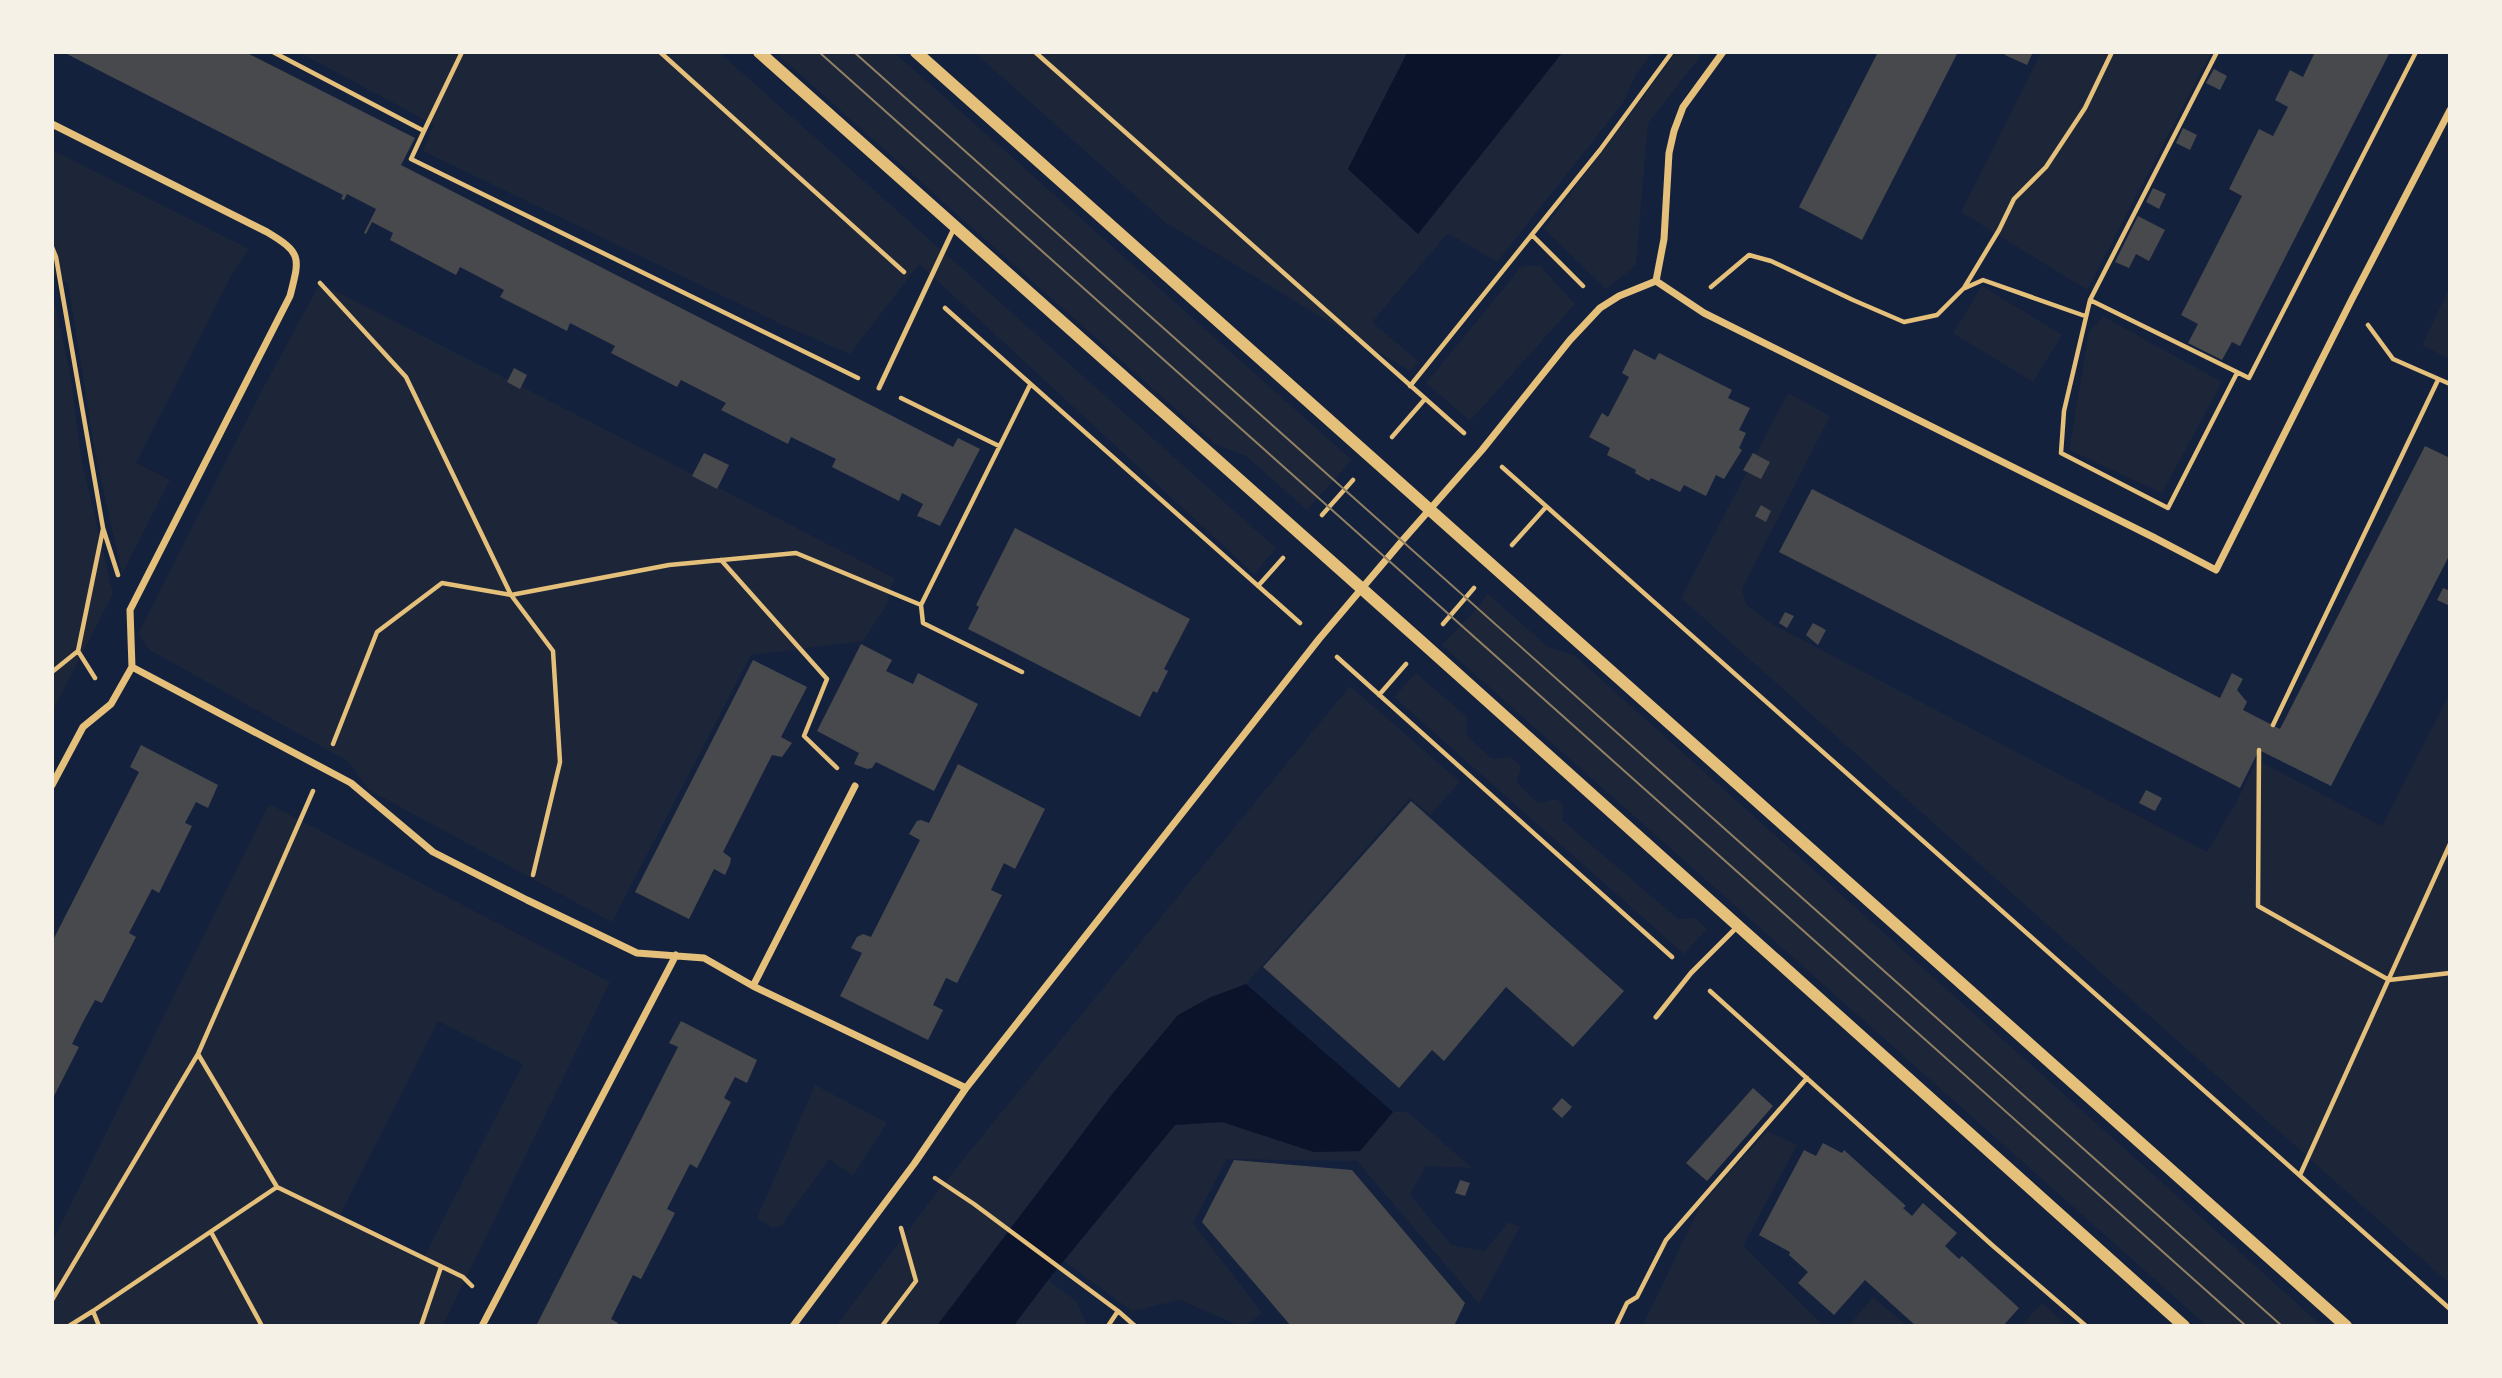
<svg xmlns="http://www.w3.org/2000/svg" width="2502" height="1378" viewBox="0 0 2502 1378" font-family="'Public Sans',sans-serif">
<style>
.green{fill:#1d2539;fill-rule:evenodd}
.water{fill:#0b132b}
.building{fill:#48494c}
.lines{fill:none;stroke-linecap:round;stroke-linejoin:round}
.path{stroke:#e5c07b;stroke-width:4.5}
.service{stroke:#e5c07b;stroke-width:5}
.minor{stroke:#e5c07b;stroke-width:7}
.tertiary{stroke:#e5c07b;stroke-width:12}
.tram{stroke:#918062;stroke-width:2}
</style>
<rect width="100%" height="100%" fill="#14213d"/>
<path class="green" d="M301 53H720L1276 548 1254 574 919 264 850 354 781 324 423 151 434 125Z
M776 53H895L1352 460 1307 510 1246 456 1215 444Z
M975 53H1407L1348 169 1418 234 1562 53H1652L1635 76 1623 103 1497 262 1448 233 1372 322 1419 362 1410 371 1166 223Z
M1676 53H1703L1648 123 1636 265 1606 289 1544 229Z
M2041 53H2211L2087 290 1961 212Z
M52 150 249 249 231 276 136 463 170 480 122 574 95 452 68 283 53 275Z
M1522 266H1540L1575 304 1470 421 1426 383Z
M320 283 894 578 886 606 863 641 751 655 612 922 369 790 349 762 150 650 138 634 259 396Z
M1982 286 2062 335 2033 382 1953 333Z
M2449 289V359L2422 345Z
M52 291 70 373 82 462 113 594 53 710Z
M2104 317 2222 382 2162 493 2069 450 2089 331Z
M1788 393 1830 416 1742 589 1746 604 1770 623 2207 852 2238 799 2257 760 2382 826 2449 695V1283L1681 598Z
M1487 593 1548 647 1574 655 2321 1325H2206L1442 645 1480 605Z
M1416 673 1467 717V736L1492 759 1511 757 1521 766 1517 783 1538 803 1557 799 1564 807 1562 820 1678 919 1695 918 1707 929 1684 954 1394 697Z
M1350 686 1460 782 1430 815 1410 798 1246 984 1209 998 1113 1093 937 1325 836 1326 948 1178Z
M269 804 610 982 443 1325H53L52 1242ZM438 1021 523 1064 423 1259 339 1217Z
M815 1085 887 1123 853 1176 829 1159 781 1226 772 1228 757 1218Z
M1393 1112H1408L1472 1168 1426 1166 1410 1194 1451 1245 1485 1251 1508 1222 1520 1227 1479 1304 1357 1161 1227 1159 1193 1223 1262 1313 1247 1325H1238L1180 1300 1132 1311 1064 1261 1175 1125 1222 1122 1314 1152 1360 1151Z
M1767 1131 1797 1145 1743 1246 1823 1325H1643L1700 1206Z
M1048 1280 1076 1301 1087 1325 1014 1326Z
M1873 1297 1906 1325H1849Z
M2042 1303 2067 1325H2022Z"/>
<path class="water" d="M1407 53H1562L1418 234 1348 169Z
M1246 984 1393 1112 1360 1151 1314 1152 1222 1122 1175 1125 1048 1280 1014 1325 937 1326 1113 1093 1178 1015 1209 998Z"/>
<path class="building" d="M63 52H245L415 138 401 165 953 447 958 438 980 449 940 526 920 517 917 516 923 504 902 493 899 501 832 467 836 459 791 437 788 444 721 410 726 403 681 380 677 387 611 353 615 346 570 323 567 331 500 297 504 290 460 267 456 275 390 240 393 233 372 222 366 234 364 233 376 209 347 194 344 200 341 199 343 195Z
M1878 52H1958L1862 240 1799 207Z
M2006 52H2033L2027 65 2005 55Z
M2315 52H2390L2240 346 2232 342 2222 360 2188 343 2198 324 2181 315 2242 196 2229 189 2259 129 2273 136 2288 107 2275 100 2290 70 2303 77Z
M2214 69 2227 76 2220 90 2206 83Z
M2183 128 2197 135 2190 150 2176 143Z
M2153 188 2166 194 2159 209 2146 202Z
M2138 216 2165 230 2149 261 2136 254 2129 268 2115 262Z
M1634 349 1655 360 1659 353 1732 390 1728 398 1750 408 1739 430 1746 433 1739 448 1742 450 1724 479 1716 475 1706 496 1684 485 1680 492 1651 478 1649 481 1635 473 1636 470 1607 455 1610 448 1589 437 1602 413 1608 417 1629 377 1622 373Z
M514 368 527 375 520 389 507 382Z
M2425 446 2450 458V554L2331 786 2259 750 2240 788 1779 552 1812 489 2220 698 2232 673 2243 679 2237 690 2247 702 2243 710 2280 729Z
M704 453 729 465 717 489 692 476Z
M1753 453 1770 462 1761 479 1743 470Z
M1761 505 1771 511 1766 522 1755 516Z
M1015 528 1190 619 1164 669 1168 671 1157 693 1153 691 1140 717 968 629 979 607 976 605Z
M2443 588 2450 591V606L2437 600Z
M1785 612 1794 616 1787 628 1779 623Z
M1813 623 1826 630 1818 645 1806 635Z
M861 644 892 660 886 671 913 684 918 673 978 704 934 791 876 762 872 768 867 769 854 764 859 753 817 731Z
M753 660 807 687 781 737 792 743 782 757 772 755 723 852 731 858 730 864 725 875 714 869 689 919 635 892Z
M141 745 218 785 208 808 196 802 185 823 192 826 159 893 152 889 129 933 136 937 102 1003 95 1000 83 1022 72 1044 79 1047 52 1100V942L139 772 130 767Z
M958 764 1045 809 1015 869 1004 863 991 890 1002 895 957 983 946 978 933 1005 943 1010 928 1040 840 996 862 953 851 948 857 937 863 934 871 937 920 840 909 834 917 821 921 820 929 823Z
M2146 790 2162 798 2155 811 2139 803Z
M1411 801 1624 991 1573 1047 1506 987 1444 1061 1432 1050 1399 1088 1263 967Z
M681 1021 757 1060 747 1083 735 1077 724 1098 731 1102 697 1168 690 1164 667 1209 675 1213 641 1279 633 1275 611 1319 618 1323 617 1326H536L678 1047 669 1043Z
M1753 1088 1773 1106 1707 1181 1686 1163Z
M1562 1098 1572 1107 1562 1118 1552 1109Z
M1823 1143 1842 1153 1844 1150 1906 1206 1903 1208 1912 1216 1923 1203 1957 1233 1945 1246 1959 1259 1962 1256 2019 1308 2003 1326H1916L1865 1280 1834 1315 1798 1283 1808 1272 1789 1255 1790 1252 1759 1235 1804 1150 1816 1156Z
M1234 1160 1352 1170 1465 1303 1454 1326H1291L1202 1222Z
M1460 1180 1470 1183 1465 1196 1455 1193Z"/>
<g class="lines">
<path class="path" d="M273 52 424 131 411 159 858 378
M660 52 904 272
M1035 52 1464 433
M424 131 462 52
M1532 235 1583 286
M52 247 56 257 103 528 118 575
M320 283 406 377 511 595 553 651 560 762 533 875
M1711 287 1749 255 1771 261 1853 300 1904 322 1937 315 1964 288 1999 230 2014 199 2046 167 2085 108 2112 52
M1965 288 1983 280 2085 316
M2090 300 2249 378 2416 52
M945 308 1300 623
M2368 325 2393 359 2450 384
M1410 386 1600 150 1672 52
M901 398 999 446
M1392 437 1425 399
M1502 467 2450 1309
M2168 508 2061 453 2064 411 2090 300 2217 52
M2168 508 2237 373
M1322 515 1353 480
M1512 545 1546 507
M721 560 827 679 804 736 837 768
M1258 586 1283 558
M1443 624 1474 588
M1337 657 1672 957
M52 672 78 651
M1022 672 923 623 921 605 1030 385
M95 678 78 651 103 529
M1379 695 1406 664
M2273 725 2438 380
M333 744 377 632 442 583 511 595 669 565 796 553 921 605
M2259 750 2258 906 2389 980 2450 973
M1710 991 1992 1245 2086 1326
M198 1054 277 1187 463 1277 472 1286
M2300 1175 2450 844
M935 1178 974 1204 1118 1311 1135 1326
M211 1232 262 1326
M52 1300 198 1054 313 791
M69 1326 93 1311
M99 1326 93 1311 277 1187
M421 1326 441 1267
M882 1326 916 1281 901 1228
M1108 1326 1118 1311
M1616 1326 1627 1303 1637 1297 1666 1240 1807 1078"/>
<path class="service" d="M879 388 955 226
M1656 1017 1691 973 1738 926"/>
<path class="minor" d="M52 124 267 232C302 253 300 257 290 296L130 610 132 667 351 783 433 852 527 900 637 953 704 958 753 986 966 1088
M1656 281 1704 313 2153 537 2216 570 2351 301 2450 110
M52 785 83 727 111 704 132 667
M753 986 855 786
M482 1326 676 955
M793 1326 914 1164 966 1088 1319 639 1402 541 1482 450 1570 340 1600 308 1619 296 1656 281 1664 239 1669 153 1674 131 1683 107 1723 52"/>
<path class="tertiary" d="M759 52 1424 644 2184 1326
M916 52 2346 1326"/>
<path class="tram" d="M819 52 2246 1326
M854 52 2282 1326"/>
</g>
<rect width="2502" height="1378" fill="none" stroke="#f6f1e7" stroke-width="108"/>
</svg>
